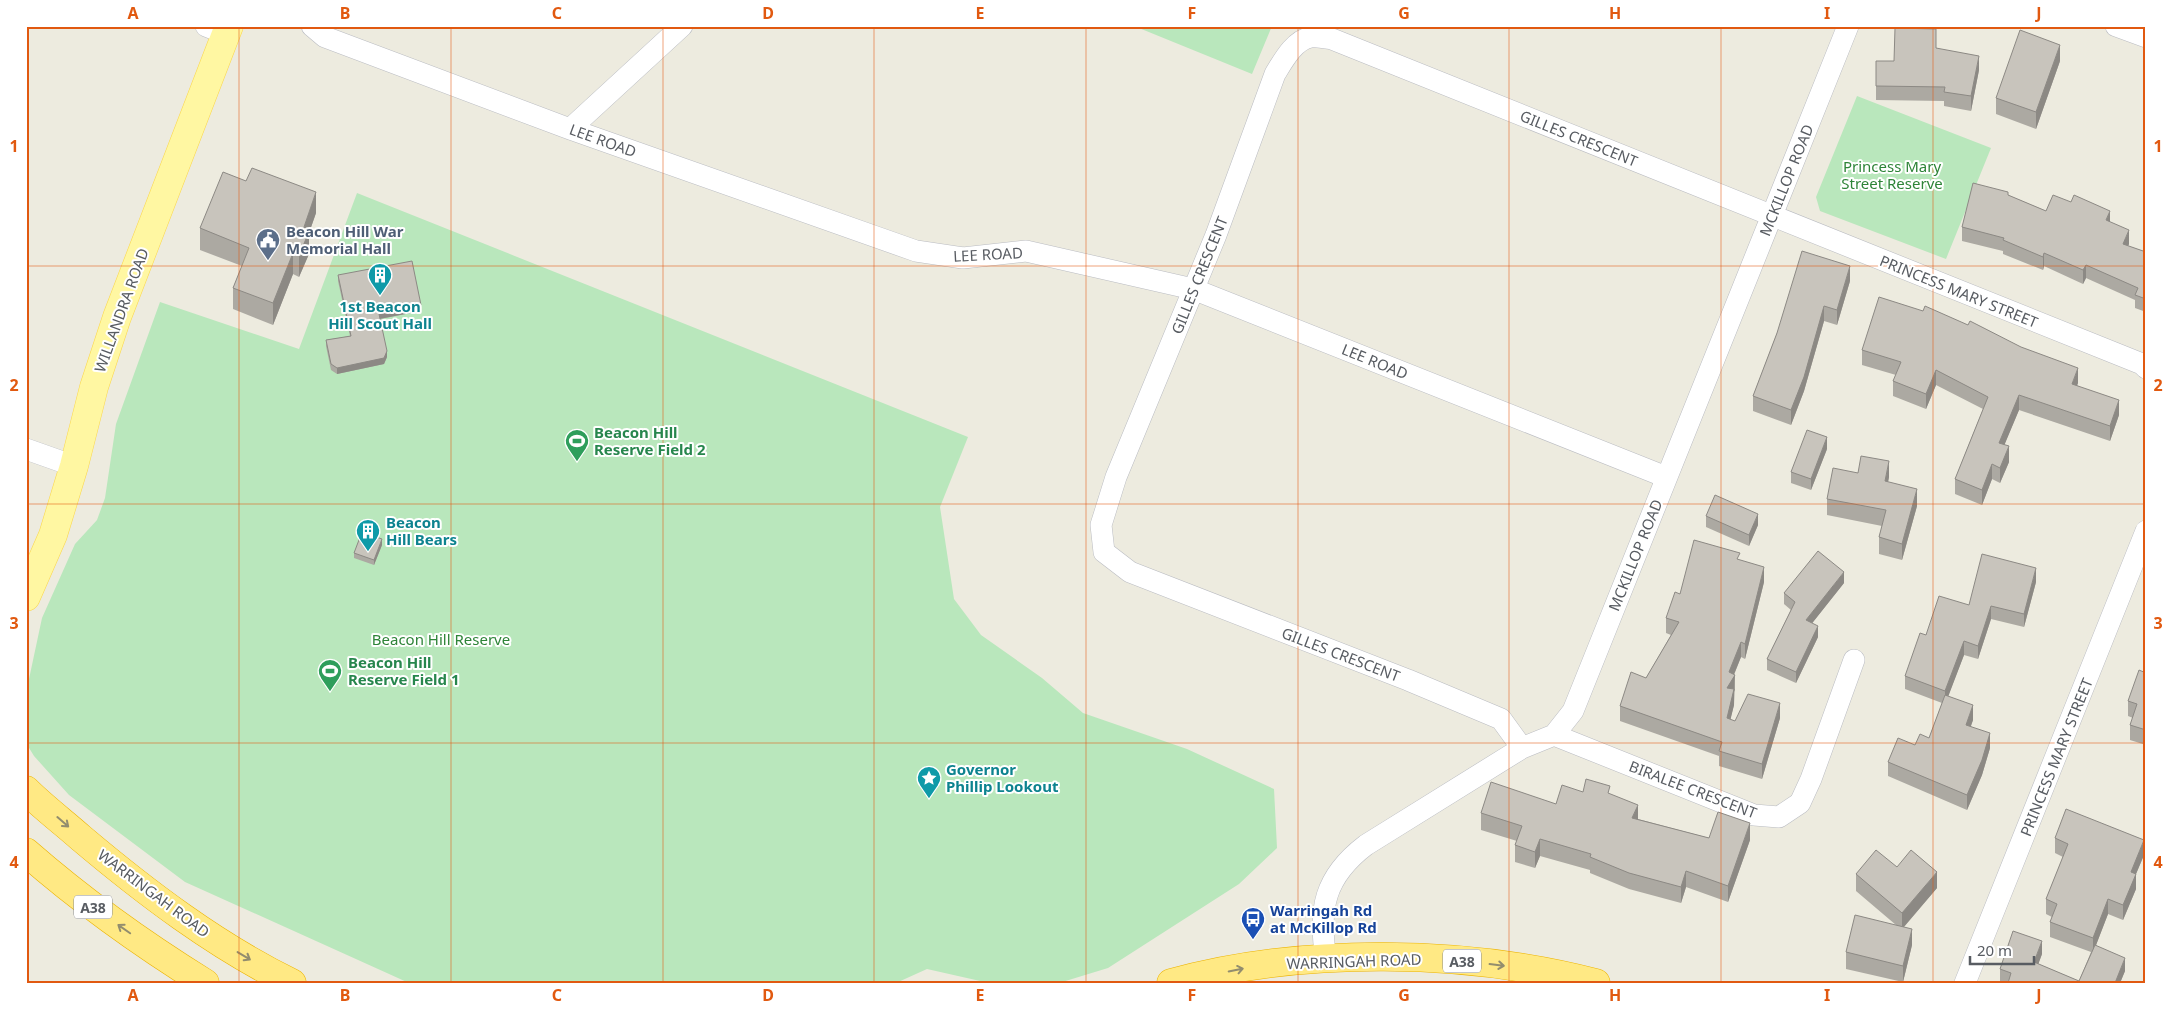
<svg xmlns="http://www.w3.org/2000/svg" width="2172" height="1009" viewBox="0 0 2172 1009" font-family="'Noto Sans',sans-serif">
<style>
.green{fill:#b9e7bc}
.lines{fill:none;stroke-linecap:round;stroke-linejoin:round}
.minor-casing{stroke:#babcc2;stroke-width:22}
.major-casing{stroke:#fcd749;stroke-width:29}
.highway-casing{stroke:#ecb300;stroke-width:29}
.minor{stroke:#fff;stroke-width:21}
.major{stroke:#fff7a2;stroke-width:28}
.highway{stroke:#ffe984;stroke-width:28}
.wall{fill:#aca9a2}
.shaded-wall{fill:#8c8984}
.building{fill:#c8c4bc;stroke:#8c8984}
.oneway{stroke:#928d6e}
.grid{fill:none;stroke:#e15910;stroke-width:1;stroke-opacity:0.55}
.labels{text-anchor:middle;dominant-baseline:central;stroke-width:4;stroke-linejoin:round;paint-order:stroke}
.shield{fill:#fff;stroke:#8a8d91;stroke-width:1}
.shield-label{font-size:14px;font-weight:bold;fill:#585c62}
.street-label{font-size:15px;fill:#585c62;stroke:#fff}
.park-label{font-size:15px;fill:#2e8438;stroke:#fff}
.service-label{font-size:15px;font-weight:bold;fill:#4e5e75;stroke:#fff;text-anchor:start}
.culture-label{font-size:15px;font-weight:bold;fill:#0d838f;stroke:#fff;text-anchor:start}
.leisure-label{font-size:15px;font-weight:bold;fill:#27864d;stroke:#fff;text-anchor:start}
.transit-label{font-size:15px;font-weight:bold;fill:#164399;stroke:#fff;text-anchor:start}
.neatline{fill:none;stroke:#e15910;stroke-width:2}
.grid-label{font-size:16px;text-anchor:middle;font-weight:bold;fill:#e15910}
</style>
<rect width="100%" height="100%" fill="#edebdf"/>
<path class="green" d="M1134 26H1272L1252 74Z
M1857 96 1991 148 1946 259 1820 211 1816 197Z
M357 193 968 437 940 507 954 599 981 635 1042 678 1083 713 1187 749 1274 789 1277 848 1239 884 1108 968 1059 983H989L927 969 896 983H409L185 882 69 795 34 756 26 743V698L29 679 42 618 75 544 97 520 105 498 116 424 160 302 299 349Z"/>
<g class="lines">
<g class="minor-casing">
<path id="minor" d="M206 26 226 34
M312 26 325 37 570 129 916 251 963 258 1026 251 1193 289 1666 477
M2116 26 2146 37
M570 129 682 26
M26 449 74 466
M1554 735 1754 815 1779 817 1800 803 1811 779 1854 660
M1522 748 1501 719 1408 680 1130 572 1104 552 1101 525 1116 477 1216 235 1275 74C1283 61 1294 40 1311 37 1317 36 1326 38 1332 39L2142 364 2146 368
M1326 959C1318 909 1324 877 1366 845L1522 748 1554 735 1573 711 1848 26
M1965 983 2146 531"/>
</g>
<g class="major-casing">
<path id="major" d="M26 597 53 535 74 466 94 387 117 317 229 26"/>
</g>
<g class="highway-casing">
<path id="highway" d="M26 790C43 807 63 822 81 838 145 892 216 946 292 983
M26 852C82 901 142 944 205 983
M1171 983C1301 947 1466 949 1596 983"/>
</g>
<use href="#minor" class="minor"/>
<use href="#major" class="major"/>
<use href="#highway" class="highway"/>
</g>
<path class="wall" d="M1936 48 1979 70 1971 111 1944 106V101L1876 100V61H1894Z
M2060 61 2036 129 1996 114V98Z
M2008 195 2046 211 2110 222 2129 244 2128 246 2146 252V312L2135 308V300L2086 278 2083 284 2044 266 2043 270 2003 254V251L1962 241V227Z
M316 213 309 233V254L299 277 293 274 273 325 233 309V288L242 266 200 250V228Z
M338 275 421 311 380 319 387 357 384 364 337 374 331 370 326 346V340L350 336 338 281Z
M1850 281 1837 325 1824 321 1804 391 1791 425 1753 411V396L1777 333Z
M1862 350 2078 383 2077 385 2119 415 2110 441 2019 410 2004 445 2009 462 2000 483 1992 479 1982 505 1955 494V479L1983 409 1936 385 1926 409 1893 396V381L1896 375 1862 365Z
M1827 449 1811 490 1791 483V472Z
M1858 473 1889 477 1888 482 1917 506 1902 560 1879 554V537L1882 526 1827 515V499Z
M1706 516 1758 525 1749 546 1706 527Z
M382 545 374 565 354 558V553Z
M1740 560 1764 582 1745 659 1741 657 1734 675 1735 690 1734 692V705L1730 720 1735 721 1780 718 1762 779 1719 766V756L1620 721V706L1646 678 1671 635 1666 633V618L1680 594Z
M2036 582 2024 627 1991 619 1978 659 1964 655 1948 696 1973 720 1971 726 1990 748 1982 775 1967 810 1888 776V762L1915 745 1929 738 1942 703 1905 689V676L1926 635 1969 605Z
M1844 583 1812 623 1818 637 1796 683 1767 670V659L1791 610 1784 604V593Z
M2146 673V745L2130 740V725L2133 718 2128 716V701Z
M1583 792 1610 794 1638 819 1709 838 1750 840 1728 902 1686 887 1681 903 1629 889 1590 873V870L1540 856 1535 868 1515 862V845L1517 841 1481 830V813L1556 804Z
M2055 838 2144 855 2136 874V889L2123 920 2108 914 2096 945 2125 971 2120 983H2000V969L2042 954 2038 964 2079 981 2091 952 2050 937V922L2052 917 2046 914V899L2063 857 2055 853Z
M1897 867 1937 888 1904 927 1912 945 1903 982 1846 969V952L1896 925 1856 891V874Z"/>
<path class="shaded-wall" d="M2060 45V61L2036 129V112Z
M1979 56V70L1971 111V96Z
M316 192V213L309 233V254L299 277V255L303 230Z
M2110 211V225L2106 220Z
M2129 230V244L2123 257V244Z
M293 253V274L273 325V303Z
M2044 253V266L2043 270V257Z
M2086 265V278L2083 284V270Z
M1850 266V281L1837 325V310Z
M421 305V311L379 319V314Z
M1824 306V321L1804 391 1791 425V410Z
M387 351V357L384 364 337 374V368Z
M2078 368V383L2072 399V384Z
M1936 370V385L1926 409V394Z
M2019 395V410L1999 458V443Z
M2119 400V415L2110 441V426Z
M1827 437V449L1811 490V479Z
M2009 446V462L2000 483V468Z
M1889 461V477L1885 497V481Z
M1992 464V479L1982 505V490Z
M1917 489V506L1902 560V544Z
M1758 514V525L1749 546V535Z
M382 539V545L374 565V560Z
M1764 567V582L1745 659V644Z
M2036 568V582L2024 627V614Z
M1844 572V583L1806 631V620Z
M1991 606V619L1978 659V646Z
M1818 626V637L1796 683V672Z
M1964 641V655L1945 705V691Z
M1741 642V657L1732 679 1735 675 1734 705 1727 734V688L1729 672Z
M1780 703V718L1762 779V764Z
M1973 705V720L1966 739V725Z
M1990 733V748L1982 775 1967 810V795Z
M1638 805V821L1632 818Z
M1750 823V840L1728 902V886Z
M1540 839V856L1535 868V852Z
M2144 840V855L2136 874V889L2123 920V905L2131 872Z
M1686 871V887L1681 903V887Z
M1937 872V888L1902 929V913Z
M2108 899V914L2093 953V938Z
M1912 929V945L1903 982V966Z
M2042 941V954L2034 976V962Z
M2125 958V971L2120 983H2115Z"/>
<path class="building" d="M1895 28 1936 29V48L1979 56 1971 96 1944 92 1945 87 1876 86V61H1894Z
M2020 30 2060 45 2036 112 1996 98Z
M252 168 316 192 303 230 309 232 299 255 293 253 273 303 233 288 249 248 200 228 223 172 246 181Z
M1973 183 2008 192V195L2046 211 2053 195 2071 202 2074 195 2110 211 2106 220 2129 230 2123 244 2146 252V299L2135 295 2138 288 2086 265 2083 270 2044 253 2043 257 2003 240 2004 238 1962 227Z
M1802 251 1850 266 1837 310 1824 306 1804 377 1791 410 1753 396 1777 333Z
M412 261 421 305 379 314 387 351 384 358 337 368 331 364 326 340 351 336 338 275Z
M1879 297 1923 311 1925 306 1968 325 1970 321 2021 347 2078 368 2072 384 2119 400 2110 426 2019 395 1999 443 2009 446 2000 468 1992 464 1982 490 1955 479 1988 397 1936 370 1926 394 1893 381 1901 362 1862 350Z
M1807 430 1827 437 1811 479 1791 472Z
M1861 456 1889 461 1885 481 1917 489 1902 544 1879 537 1886 510 1827 499 1833 468 1858 473Z
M1715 495 1758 514 1749 535 1706 516Z
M362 532 382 539 374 560 354 553Z
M1694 540 1740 553 1737 559 1764 567 1745 644 1741 642 1729 672 1735 675 1727 688 1734 689 1727 718 1735 721 1748 694 1780 703 1762 764 1719 751 1722 742 1620 706 1631 672 1646 678 1679 622 1666 618 1675 592 1680 594Z
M1818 551 1844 572 1806 620 1818 626 1796 672 1767 659 1795 602 1784 593Z
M1982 554 2036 568 2024 614 1991 606 1978 646 1964 641 1945 691 1905 676 1920 633 1926 635 1939 596 1969 605Z
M2139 670 2146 673V730L2130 725 2137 704 2128 701Z
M1945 695 1973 705 1966 725 1990 733 1982 760 1967 795 1888 762 1898 738 1915 745 1920 734 1929 738Z
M1586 779 1610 786 1608 793 1638 805 1632 818 1709 838 1718 812 1750 823 1728 886 1686 871 1681 887 1629 873 1590 857 1591 854 1540 839 1535 852 1515 845 1522 826 1481 813 1491 782 1556 804 1562 785 1583 792Z
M2066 809 2144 840 2131 872 2136 874 2123 905 2108 899 2093 938 2050 922 2057 904 2046 899 2068 844 2055 838Z
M1876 850 1897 867 1911 850 1937 872 1902 913 1856 874Z
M1855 915 1912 929 1903 966 1846 952Z
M2013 931 2042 941 2034 962 2079 981 2095 945 2125 958 2115 983H2008L2011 973 2000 969Z"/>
<defs><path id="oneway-shaft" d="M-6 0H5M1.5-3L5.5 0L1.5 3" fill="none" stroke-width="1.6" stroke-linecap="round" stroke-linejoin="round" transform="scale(1.25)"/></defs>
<g class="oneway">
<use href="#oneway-shaft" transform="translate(63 822) rotate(41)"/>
<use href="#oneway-shaft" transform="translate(124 929) rotate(-145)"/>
<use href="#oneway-shaft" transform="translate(244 956) rotate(31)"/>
<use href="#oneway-shaft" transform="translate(1497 965) rotate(7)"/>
<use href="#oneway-shaft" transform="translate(1236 970) rotate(-11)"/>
</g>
<path class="grid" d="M239 26V983M451 26V983M663 26V983M874 26V983M1086 26V983M1298 26V983M1509 26V983M1721 26V983M1933 26V983M26 266H2146M26 504H2146M26 743H2146"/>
<defs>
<g id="civic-pin" transform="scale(1.25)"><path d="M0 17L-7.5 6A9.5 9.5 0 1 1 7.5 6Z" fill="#5c6f8a" stroke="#fff"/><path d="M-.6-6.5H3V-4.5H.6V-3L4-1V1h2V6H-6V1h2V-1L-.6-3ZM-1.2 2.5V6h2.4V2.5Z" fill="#fff"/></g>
<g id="building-pin" transform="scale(1.25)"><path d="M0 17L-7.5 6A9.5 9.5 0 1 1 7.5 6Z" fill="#0f9aa8" stroke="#fff"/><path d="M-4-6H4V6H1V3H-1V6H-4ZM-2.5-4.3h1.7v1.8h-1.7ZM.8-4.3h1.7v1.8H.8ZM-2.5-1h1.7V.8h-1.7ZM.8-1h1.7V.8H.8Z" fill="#fff"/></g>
<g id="stadium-pin" transform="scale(1.25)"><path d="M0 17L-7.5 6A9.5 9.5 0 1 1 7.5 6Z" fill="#2e9e5b" stroke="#fff"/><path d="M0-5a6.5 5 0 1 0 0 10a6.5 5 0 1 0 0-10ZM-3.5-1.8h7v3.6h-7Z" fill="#fff"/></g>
<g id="sight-pin" transform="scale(1.25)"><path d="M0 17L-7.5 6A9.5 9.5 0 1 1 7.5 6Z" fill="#0f9aa8" stroke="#fff"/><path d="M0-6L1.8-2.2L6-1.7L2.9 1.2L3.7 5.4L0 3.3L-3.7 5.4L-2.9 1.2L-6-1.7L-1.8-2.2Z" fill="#fff"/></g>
<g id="bus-pin" transform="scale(1.25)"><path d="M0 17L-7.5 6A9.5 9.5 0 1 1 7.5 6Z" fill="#1a4fb4" stroke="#fff"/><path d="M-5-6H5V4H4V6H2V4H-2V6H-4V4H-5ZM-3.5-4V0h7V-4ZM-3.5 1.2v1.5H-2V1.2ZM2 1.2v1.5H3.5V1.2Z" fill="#fff"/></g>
</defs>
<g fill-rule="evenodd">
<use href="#civic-pin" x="268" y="240"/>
<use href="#building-pin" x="380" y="275"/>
<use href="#stadium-pin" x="577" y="441"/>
<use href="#building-pin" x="368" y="531"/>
<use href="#stadium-pin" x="330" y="671"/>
<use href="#sight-pin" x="929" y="778"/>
<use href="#bus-pin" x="1253" y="919"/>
</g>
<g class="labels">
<g class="shield">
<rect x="74" y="895.5" width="38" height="23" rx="4"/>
<rect x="1443" y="949.5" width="38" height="23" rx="4"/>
</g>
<g class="shield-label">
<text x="93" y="907">A38</text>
<text x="1462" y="961">A38</text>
</g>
<g class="street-label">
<text transform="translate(1579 138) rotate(22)">GILLES CRESCENT</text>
<text transform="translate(603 140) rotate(20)">LEE ROAD</text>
<text transform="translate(1786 180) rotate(-68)">MCKILLOP ROAD</text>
<text transform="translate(988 254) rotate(-3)">LEE ROAD</text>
<text transform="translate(1199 275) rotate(-68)">GILLES CRESCENT</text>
<text transform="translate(1959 291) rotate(22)">PRINCESS MARY STREET</text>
<text transform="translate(121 310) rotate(-70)">WILLANDRA ROAD</text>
<text transform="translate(1375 361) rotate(22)">LEE ROAD</text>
<text transform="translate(1635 555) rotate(-68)">MCKILLOP ROAD</text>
<text transform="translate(1341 654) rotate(21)">GILLES CRESCENT</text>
<text transform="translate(2056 757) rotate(-68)">PRINCESS MARY STREET</text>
<text transform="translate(1693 789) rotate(21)">BIRALEE CRESCENT</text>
<text transform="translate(154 893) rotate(37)">WARRINGAH ROAD</text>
<text transform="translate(1354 961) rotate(-2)">WARRINGAH ROAD</text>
</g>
<g class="park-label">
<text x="1892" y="166">Princess Mary<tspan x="1892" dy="17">Street Reserve</tspan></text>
<text x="441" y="639">Beacon Hill Reserve</text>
</g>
<g class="service-label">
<text x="286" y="231">Beacon Hill War<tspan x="286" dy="17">Memorial Hall</tspan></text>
</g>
<g class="culture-label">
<text x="380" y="306" text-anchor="middle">1st Beacon<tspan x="380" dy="17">Hill Scout Hall</tspan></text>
<text x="386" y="522">Beacon<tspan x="386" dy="17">Hill Bears</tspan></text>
<text x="946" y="769">Governor<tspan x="946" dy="17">Phillip Lookout</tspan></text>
</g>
<g class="leisure-label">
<text x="594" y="432">Beacon Hill<tspan x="594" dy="17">Reserve Field 2</tspan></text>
<text x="348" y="662">Beacon Hill<tspan x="348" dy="17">Reserve Field 1</tspan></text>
</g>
<g class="transit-label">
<text x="1270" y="910">Warringah Rd<tspan x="1270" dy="17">at McKillop Rd</tspan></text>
</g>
</g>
<rect width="2172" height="1009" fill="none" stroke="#ffffff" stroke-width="55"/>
<path d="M1970 956v8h64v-8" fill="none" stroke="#585c62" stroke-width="2.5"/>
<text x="1977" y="956" font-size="15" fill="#585c62" stroke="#ffffff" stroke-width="4" paint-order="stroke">20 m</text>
<rect x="28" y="28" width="2116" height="954" class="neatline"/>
<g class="grid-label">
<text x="133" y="19">A</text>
<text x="345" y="19">B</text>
<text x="557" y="19">C</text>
<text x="768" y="19">D</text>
<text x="980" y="19">E</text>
<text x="1192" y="19">F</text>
<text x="1404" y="19">G</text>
<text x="1615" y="19">H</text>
<text x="1827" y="19">I</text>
<text x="2039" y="19">J</text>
<text x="14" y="152">1</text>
<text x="2158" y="152">1</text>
<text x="14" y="391">2</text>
<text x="2158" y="391">2</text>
<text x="14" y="629">3</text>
<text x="2158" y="629">3</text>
<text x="14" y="868">4</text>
<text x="2158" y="868">4</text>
<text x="133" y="1001">A</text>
<text x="345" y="1001">B</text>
<text x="557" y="1001">C</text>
<text x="768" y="1001">D</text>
<text x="980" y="1001">E</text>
<text x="1192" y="1001">F</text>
<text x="1404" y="1001">G</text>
<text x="1615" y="1001">H</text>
<text x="1827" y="1001">I</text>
<text x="2039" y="1001">J</text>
</g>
</svg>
